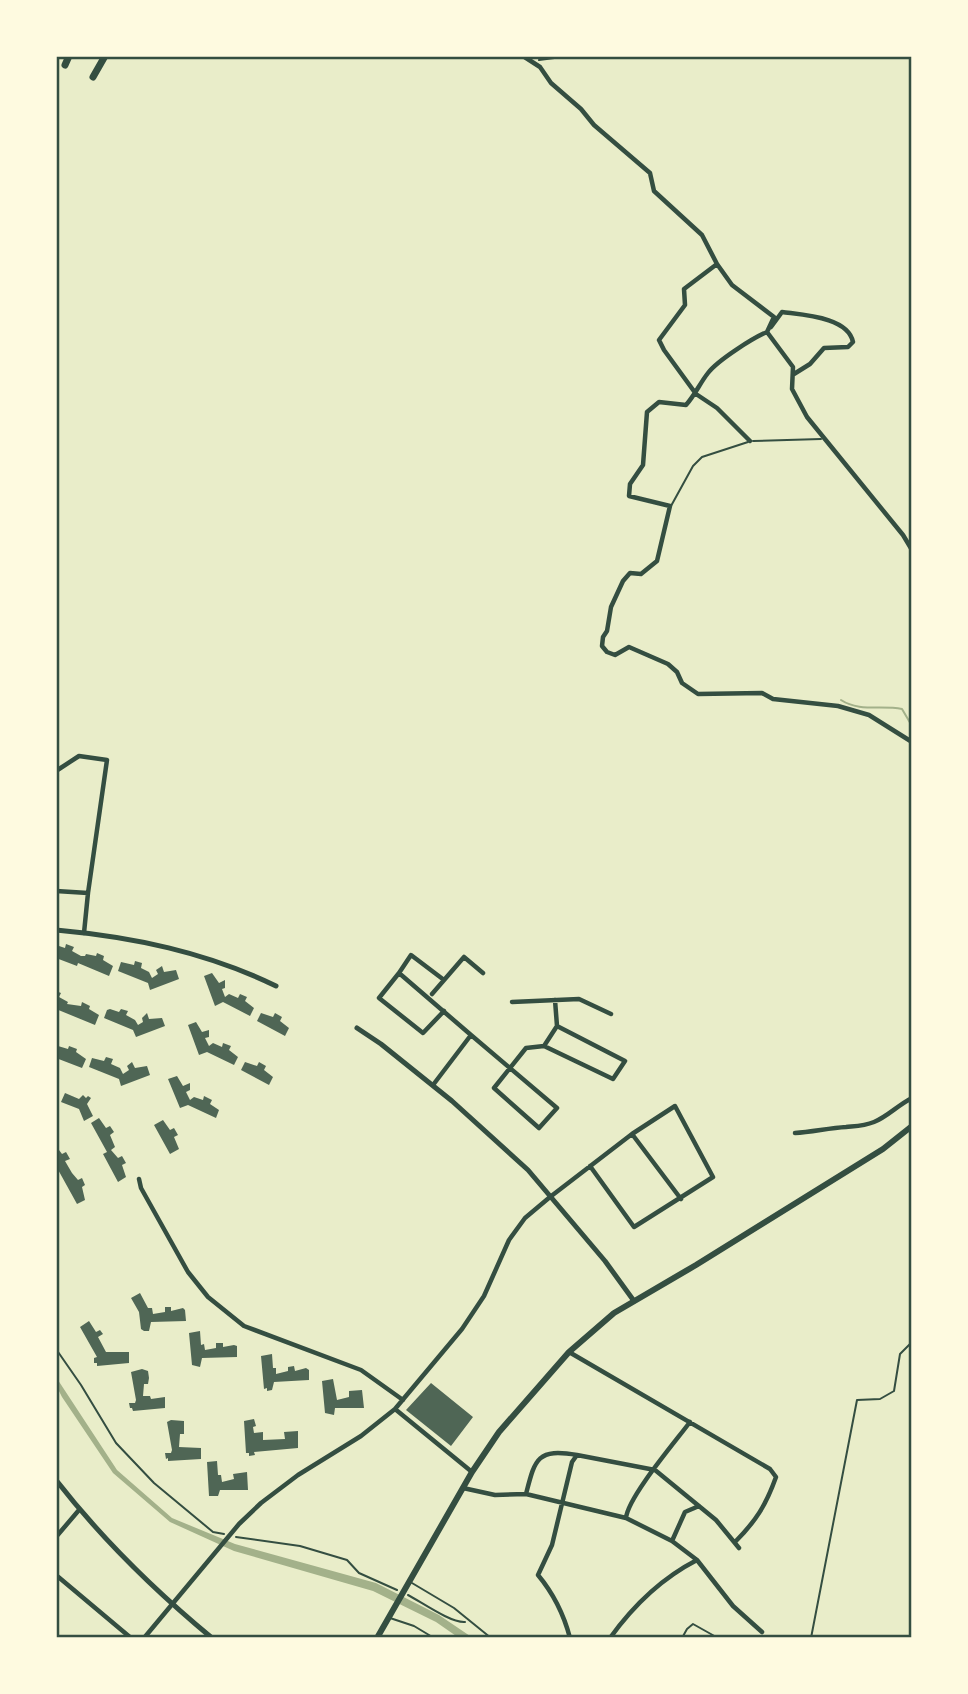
<svg xmlns="http://www.w3.org/2000/svg" width="968" height="1694" viewBox="0 0 968 1694" font-family="Helvetica,sans-serif">
<style>
.water{fill:#a3b18a}
.lines{fill:none;stroke-linecap:round;stroke-linejoin:round}
.stream{stroke:#a3b18a;stroke-width:2}
.building{fill:#4f6655}
.path{stroke:#344e41;stroke-width:2}
.service{stroke:#344e41;stroke-width:2}
.minor{stroke:#344e41;stroke-width:4.5}
.tertiary{stroke:#344e41;stroke-width:5}
.secondary{stroke:#344e41;stroke-width:5}
.primary{stroke:#344e41;stroke-width:6}
.motorway{stroke:#344e41;stroke-width:7}
.neatline{fill:none;stroke:#344e41;stroke-width:2.5}
</style>
<rect width="100%" height="100%" fill="#e9edc9"/>
<path class="water" d="M56 1377 117 1470 172 1518 235 1544 376 1583 439 1615 473 1638H459L436 1622 373 1591 234 1551 170 1522 113 1473 62 1397 56 1385Z"/>
<g class="lines">
<path class="stream" d="M841 700C859 712 882 705 902 709L912 726"/>
</g>
<path class="building" d="M66 944 74 947 72 951 81 956H85L86 954 96 956 97 953 104 956 103 960 113 966 109 976 78 963 77 966 56 958V945L65 948Z
M135 961 142 963 141 968 149 972 152 978 158 974 156 970 162 966 164 972 176 970 179 979 150 990 148 983 118 971 121 962 134 965Z
M212 973 219 983 225 980V988L222 989 225 997 229 994 238 998 240 994 247 997 245 1001 254 1008 250 1016 223 1002 215 1006 204 976Z
M56 991 61 993 59 997 68 1002 67 1004 81 1006 82 1002 90 1006 89 1009 99 1015 95 1025 56 1009Z
M110 1009 119 1012 121 1009 128 1011 126 1015 135 1020 138 1025 143 1022 142 1018 147 1013 149 1019 162 1018 165 1026 136 1037 133 1030 104 1018 107 1010Z
M261 1013 273 1017 275 1013 282 1017 280 1021 289 1028 285 1036 257 1021Z
M196 1022 202 1032 209 1030V1037L205 1038 209 1046 213 1043 222 1047 223 1043 231 1046 229 1050 238 1057 234 1065 207 1052 199 1055 188 1025Z
M58 1046 68 1049 69 1046 77 1049 76 1052 86 1059 82 1068 56 1058V1048Z
M106 1057 113 1059 111 1064 120 1068 123 1074 129 1070 127 1066 132 1062 135 1068 147 1066 150 1075 121 1086 119 1079 89 1067 92 1058 104 1061Z
M245 1062 257 1066 259 1062 266 1066 264 1070 273 1077 269 1085 241 1070Z
M177 1076 183 1086 190 1083V1090L186 1092 190 1100 194 1097 203 1100 204 1096 212 1100 210 1104 219 1110 216 1118 188 1105 180 1108 168 1079Z
M65 1093 79 1099 83 1095 86 1098 88 1096 91 1098 87 1104 93 1116 84 1121 79 1109 61 1102Z
M99 1118 106 1128 110 1126 114 1132 110 1135 115 1147 111 1150 118 1158 122 1156 126 1163 122 1165 126 1177 118 1182 103 1154 107 1152 91 1123Z
M163 1120 170 1130 174 1128 178 1135 174 1137 179 1149 170 1154 154 1125Z
M56 1146 62 1154 66 1152 70 1159 65 1161 72 1173 78 1180 82 1178 85 1185 82 1187 85 1200 77 1204 56 1166Z
M140 1293 148 1308H152L153 1314 165 1312V1307H171V1311L183 1308 185 1310 186 1321 151 1322 149 1331H144L141 1329 139 1312 131 1298Z
M89 1321 96 1332 100 1330 103 1334 98 1337 106 1352H129V1363L97 1366V1363H94V1358L97 1357 80 1327Z
M200 1331 201 1345 204 1344 205 1350 216 1348V1343H223V1347L234 1345 237 1346V1357L202 1358 200 1367 192 1365 189 1333Z
M272 1354 273 1368H276V1374L288 1371V1367L294 1366 295 1371 306 1368 309 1370V1380L274 1382 272 1390 267 1391V1388L264 1389 261 1356Z
M142 1369 148 1371 149 1378 148 1384H144L143 1396H150L151 1399 165 1397V1408L133 1411 132 1408H130L129 1403H135L136 1400 131 1372Z
M333 1379 337 1400 349 1397V1391L362 1390 364 1408H335L334 1415 325 1413 322 1381Z
M431 1383 473 1417 451 1446 406 1410Z
M254 1419 256 1426 253 1427 254 1433 263 1432V1440L285 1439 284 1432 298 1431V1448L254 1452 255 1455 249 1456V1453H246L244 1421Z
M171 1420 184 1421V1434H180L179 1447 201 1448V1459L168 1461V1458L166 1459 165 1453H171L172 1450 167 1422Z
M217 1461 218 1475H221L222 1482 234 1479 233 1474 247 1472 248 1490H220L218 1496H209L207 1462Z"/>
<g class="lines">
<path class="path" d="M539 60 570 56
M56 1349 81 1385 116 1443 154 1483 213 1532 224 1534
M236 1537 300 1546 347 1560 359 1573 397 1590
M408 1595C423 1603 451 1623 465 1622"/>
<path class="service" d="M753 441 821 439
M671 506 693 466 702 457 748 442
M412 1583 454 1608 491 1638
M390 1618 414 1626 434 1638
M682 1638 687 1629 693 1624 718 1638
M811 1638 857 1400 880 1399 894 1391 900 1354 912 1342"/>
<path class="minor" d="M523 56 540 67 551 83 581 109 594 125 650 173 654 191 702 235 717 264 732 285 774 317 767 332
M717 264 684 289 685 305 659 340 664 350 696 394 717 408 750 441
M771 327 782 312C803 315 848 317 853 342L848 347 824 348 810 364 794 374
M767 332C753 338 718 360 708 373 700 383 695 395 686 405L659 402 647 412 643 465 630 484 629 496 670 506 657 561 641 574 630 573 623 581 611 607 607 631 603 637 602 646 607 652 615 655 629 647 668 664 677 672 682 683 698 694 762 693 773 699 838 706 869 715 912 742
M767 332 793 367 792 389 807 417 903 535 912 550
M56 771 79 756 107 760 88 893 56 891
M84 933 88 893
M399 973 411 955 444 980
M432 994 464 957 483 973
M512 1002 579 999 611 1014
M471 1035 557 1108 539 1128 494 1088 526 1048 544 1046 613 1079 625 1061 557 1026 555 1000
M544 1046 557 1026
M433 1085 471 1035 399 973 379 998 423 1033 444 1011
M795 1133C812 1132 829 1128 846 1127 856 1126 864 1126 874 1122 887 1117 898 1105 912 1098
M632 1134 681 1199
M139 1179 141 1188 188 1272 208 1297 244 1326 361 1370 403 1400
M569 1352 770 1469 776 1477C766 1505 756 1521 735 1542
M395 1409 472 1472
M463 1488 495 1495 526 1494 626 1518 672 1541 697 1560 733 1606 762 1632
M526 1494C535 1459 537 1448 577 1455
M626 1518C628 1497 675 1442 690 1422
M56 1537 79 1510
M672 1541 685 1512 699 1506
M56 1575 131 1638
M56 1636 59 1638
M144 1638 239 1524 261 1503 298 1475 361 1436 395 1409 462 1329 484 1296 509 1240 525 1218 550 1197 632 1134 675 1106 713 1177 634 1227 590 1166
M570 1638C564 1615 553 1593 538 1575L552 1545 572 1462 577 1455 655 1470 716 1520 739 1548
M610 1638C633 1606 662 1578 697 1560"/>
<path class="tertiary" d="M56 930C133 937 206 952 276 986
M357 1028 381 1044 452 1101 528 1170 605 1261 634 1301"/>
<path class="secondary" d="M56 1480C102 1539 154 1590 212 1638"/>
<path class="primary" d="M377 1638 472 1472 499 1432 569 1352 614 1313 696 1265 883 1149 912 1126"/>
<path class="motorway" d="M65 65 69 56
M93 77 105 56"/>
</g>
<rect width="968" height="1694" fill="none" stroke="#fefae0" stroke-width="116"/>
<rect x="58" y="58" width="852" height="1578" class="neatline"/>
</svg>
